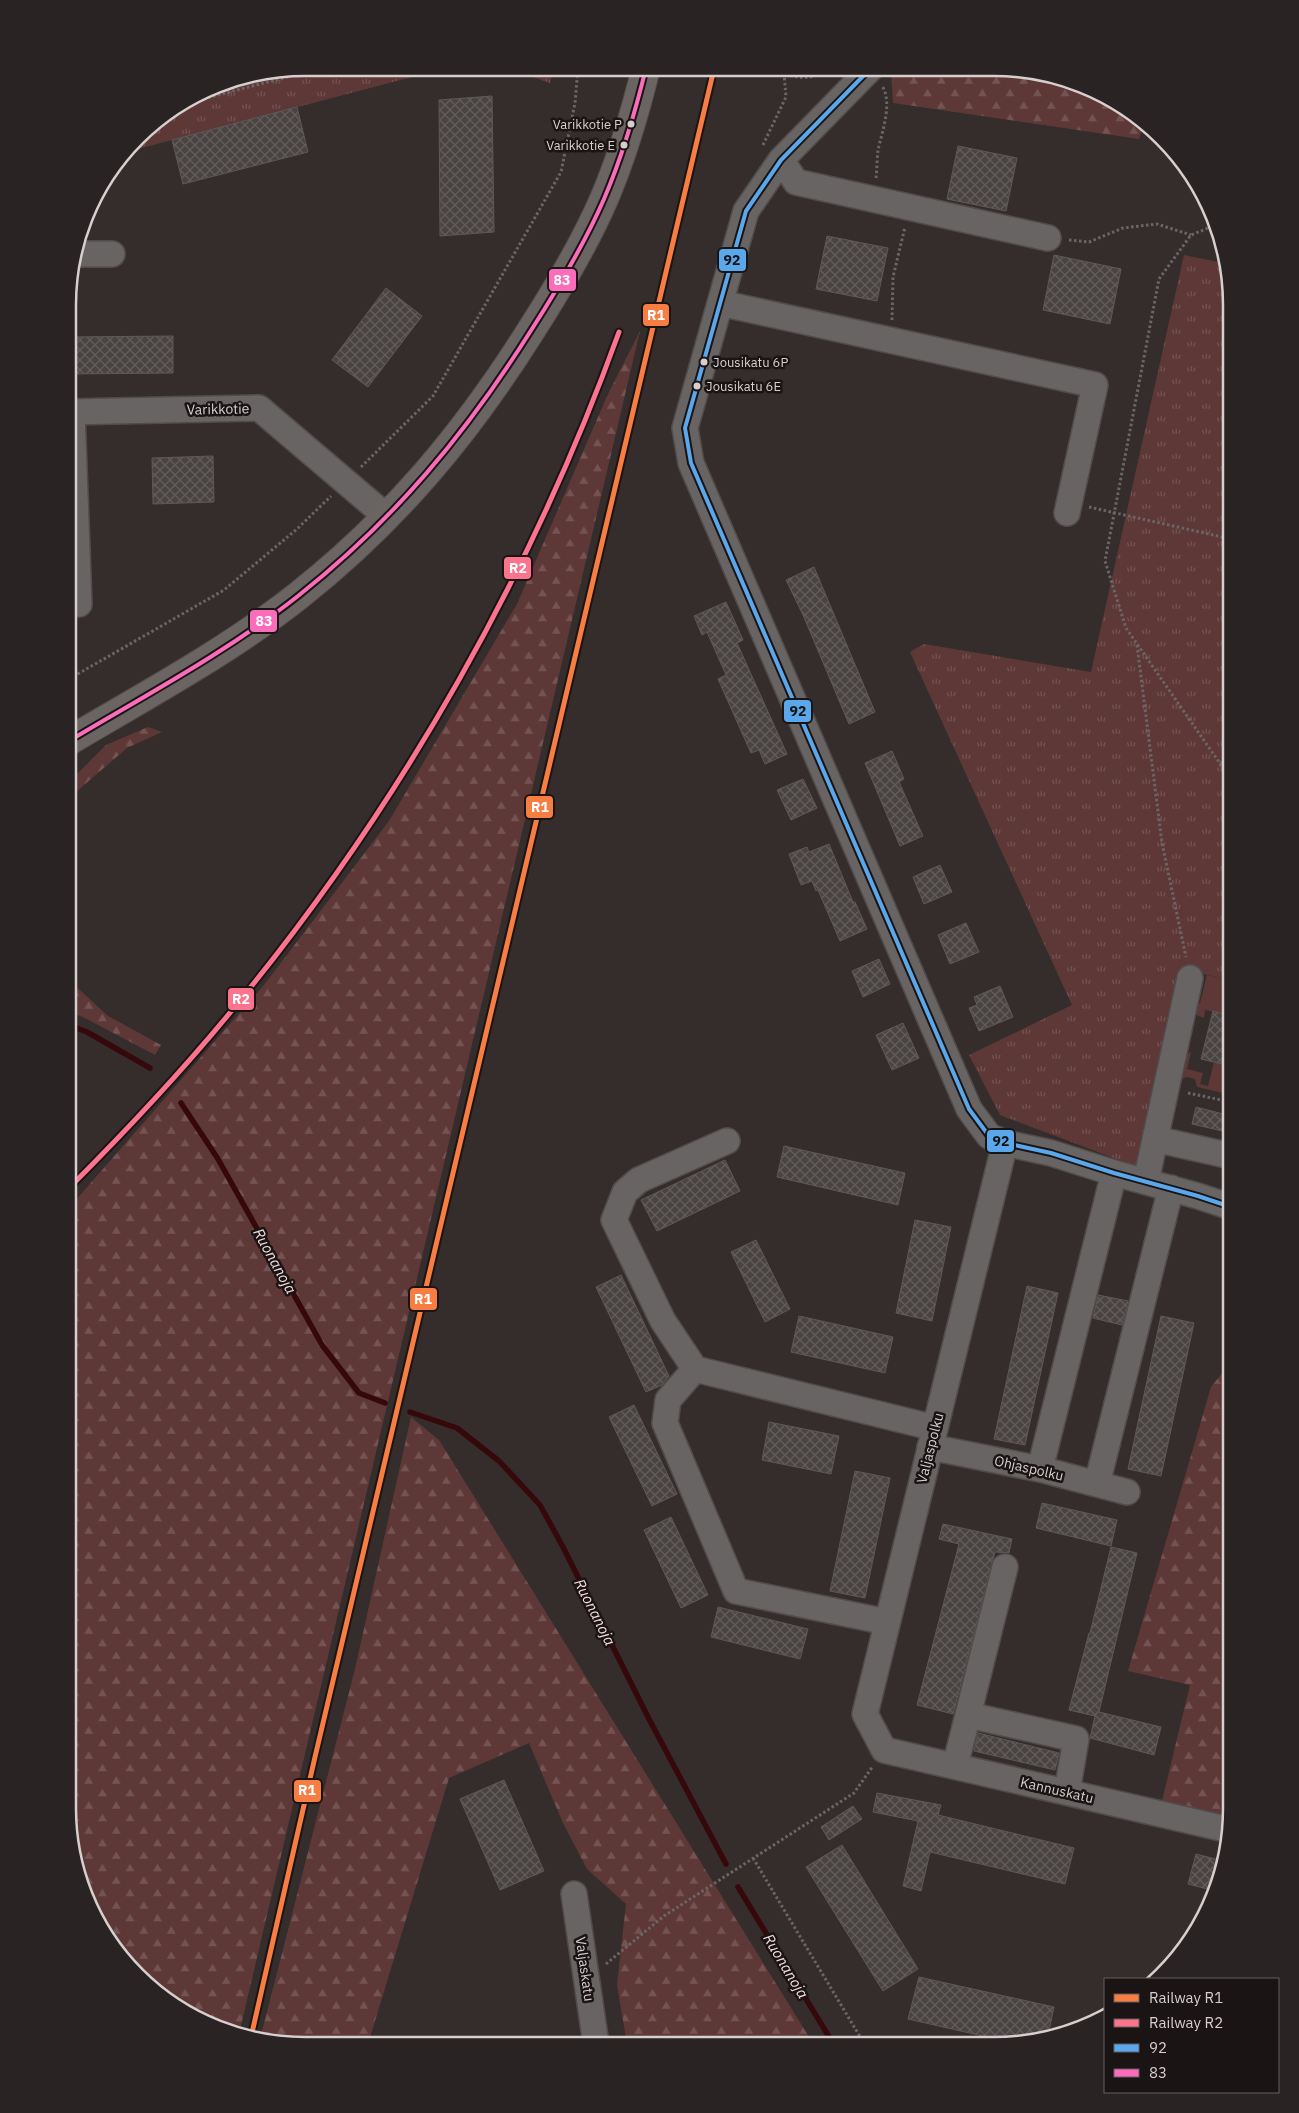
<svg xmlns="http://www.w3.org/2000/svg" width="1299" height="2113" viewBox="0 0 1299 2113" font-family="'IBM Plex Sans',sans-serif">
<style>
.green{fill:#5e3837}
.forest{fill:url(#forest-firs)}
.park{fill:url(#park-tufts)}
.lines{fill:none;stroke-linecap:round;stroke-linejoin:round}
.stream{stroke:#36080a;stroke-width:5.5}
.building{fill:url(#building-cross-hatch);stroke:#5e5857}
.minor-casing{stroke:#514b4a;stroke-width:28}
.major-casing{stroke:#514b4a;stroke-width:30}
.path{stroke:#6a6666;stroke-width:3;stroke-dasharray:2.5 2.5;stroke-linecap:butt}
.minor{stroke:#676463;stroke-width:25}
.major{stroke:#6a6463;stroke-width:28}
.bus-1-casing{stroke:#1a1414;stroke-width:8}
.bus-2-casing{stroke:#1a1414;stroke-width:8}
.bus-1{stroke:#5aa8eb;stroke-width:4}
.bus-2{stroke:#fb6dba;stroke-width:4}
.rail-1-casing{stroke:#1a1414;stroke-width:9}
.rail-2-casing{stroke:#1a1414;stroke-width:9}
.rail-1{stroke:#f77d43;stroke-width:5}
.rail-2{stroke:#fc738d;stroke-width:5}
.bus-dot{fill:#d7cfce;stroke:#1a1414;stroke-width:2}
.labels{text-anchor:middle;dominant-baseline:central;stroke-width:5;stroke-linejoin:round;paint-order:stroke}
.bus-label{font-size:13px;fill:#d7cfce;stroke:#1a1414;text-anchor:end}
.street-label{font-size:14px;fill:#d7cfce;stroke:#1a1414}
.water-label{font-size:15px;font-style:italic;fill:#f5dedc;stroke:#1a1414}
.rim{fill:none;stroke:#d7cfce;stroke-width:2.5}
.line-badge{stroke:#1a1414;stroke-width:2}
.badge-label{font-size:14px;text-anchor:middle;font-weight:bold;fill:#fff}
.pale-badge-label{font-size:14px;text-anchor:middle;font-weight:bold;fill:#111}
</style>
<defs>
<pattern id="forest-firs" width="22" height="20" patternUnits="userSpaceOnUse" patternTransform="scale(1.25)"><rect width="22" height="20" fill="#5e3837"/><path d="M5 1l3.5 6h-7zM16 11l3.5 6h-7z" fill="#745453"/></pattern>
<pattern id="park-tufts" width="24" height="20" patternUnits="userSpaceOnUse" patternTransform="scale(1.25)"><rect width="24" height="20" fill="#5e3837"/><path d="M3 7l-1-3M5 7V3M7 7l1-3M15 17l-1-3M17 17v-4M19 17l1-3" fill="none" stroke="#745453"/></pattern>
<pattern id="building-cross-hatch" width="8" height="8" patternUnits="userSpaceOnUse" patternTransform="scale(1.25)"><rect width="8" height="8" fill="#494342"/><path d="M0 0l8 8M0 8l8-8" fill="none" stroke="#625d5c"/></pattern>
</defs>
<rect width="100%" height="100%" fill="#342d2c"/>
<path class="green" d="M1207 975 1231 980V1016L1205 1010 1204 1018 1192 1013 1189 1004 1200 1003Z
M1191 1052 1187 1069 1203 1073 1200 1084 1208 1086 1214 1062 1230 1066 1228 1072 1231 1073V1095L1197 1087 1195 1079 1187 1077 1179 1080 1185 1055Z"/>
<path class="forest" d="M894 69 1025 70 1085 86 1139 117 1144 122 1139 139 893 103 891 72Z
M640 331 239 2034 215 2027 161 1996 117 1953 86 1898 68 1807V1209L264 985 389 821 517 604 608 394Z
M148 727 162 732 127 748 69 798V776L78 773 106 745Z
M69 980 108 1016 161 1045 155 1055 83 1017 69 1012Z
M1231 1362V1821L1161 1805 1190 1685 1128 1671 1211 1387Z
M411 1417 439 1440 814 2045 627 2044 617 1985 626 1904 587 1869 563 1823 529 1743 449 1778 368 2044 275 2043 260 2039 355 1669Z"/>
<path class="park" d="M306 68H446L130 151 148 127 215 86Z
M508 68H553L550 83Z
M1184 255 1223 263 1231 306V980L1185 970 1140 1168 1000 1115 969 1055 1072 1005 910 652 924 644 1091 672Z"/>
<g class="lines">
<path class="stream" d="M69 1025 87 1032 150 1068
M181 1103 218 1159 322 1345 359 1393 385 1403
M410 1412 457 1428 499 1461 540 1505 563 1547 649 1719 726 1864
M738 1887 834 2045"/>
</g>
<path class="building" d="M492 96 494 232 440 236 439 100Z
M297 107 308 152 183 184 172 140Z
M958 146 1017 158 1006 211 947 199Z
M827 236 888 248 877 301 816 289Z
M1054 255 1121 269 1110 324 1043 310Z
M386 288 422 316 368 387 332 360Z
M173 336V373L69 374V337Z
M213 456 214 502 153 504 152 458Z
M814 567 875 712 849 724 803 615 786 580Z
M726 602 743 640 737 643 787 754 765 764 759 750 751 753 718 679 726 675 707 632 702 635 694 616Z
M892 751 904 779 899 782 923 836 900 846 865 763Z
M803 779 817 808 791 820 777 790Z
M829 844 853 902H855L867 929 840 941 818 890 816 891 812 881 801 885 789 854 807 847 809 852Z
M940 865 952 892 924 904 913 877Z
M966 923 979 952 950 964 938 935Z
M879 959 890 984 863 997 852 971Z
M1000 986 1013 1017 979 1031 969 1008 977 1005 974 997Z
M1213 1011 1231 1016V1066L1201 1059Z
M903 1023 919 1058 892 1070 876 1035Z
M1196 1107 1231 1116V1133L1192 1124Z
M784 1146 905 1173 898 1205 777 1177Z
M725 1160 740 1191 657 1231 641 1200Z
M915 1220 951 1227 932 1321 896 1313Z
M756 1240 790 1309 765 1322 731 1252Z
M621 1275 669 1376 662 1385 646 1392 596 1287Z
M1027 1286 1058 1293 1025 1445 994 1439Z
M1098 1295 1128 1301 1122 1325 1093 1318Z
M799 1316 893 1337 885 1373 791 1352Z
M1161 1316 1194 1323 1161 1476 1128 1469Z
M634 1405 677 1494 652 1506 609 1417Z
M769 1422 839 1436 831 1474 762 1460Z
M855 1471 890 1478 865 1598 830 1591Z
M1042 1503 1117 1520 1111 1546 1036 1528Z
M671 1517 708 1595 681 1608 644 1530Z
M943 1524 1012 1539 1009 1553 995 1552 953 1714 917 1705 959 1544 939 1539Z
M1111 1547 1137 1553 1099 1712 1161 1727 1154 1755 1090 1738 1095 1716 1069 1710 1089 1633H1090Z
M718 1607 808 1629 800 1659 711 1637Z
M978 1733 1059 1753 1055 1770 974 1751Z
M504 1780 544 1871 500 1890 460 1799Z
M877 1793 941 1805 938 1815 1074 1848 1065 1884 930 1852 921 1891 903 1886 918 1821 873 1812Z
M853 1806 862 1819 829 1840 821 1827Z
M842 1845 918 1969 883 1991 806 1867Z
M1196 1854 1223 1861 1219 1884 1215 1891 1188 1884Z
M919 1977 1054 2007 1048 2035 1009 2042 908 2019Z"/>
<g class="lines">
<g class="minor-casing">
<path id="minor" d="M870 69 781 160 746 211 685 428 691 463 969 1109 989 1136 1005 1143 1051 1153 1114 1173 1198 1196 1231 1207
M781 160 796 182 1048 238
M76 254H112
M720 303 1095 385 1067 513
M69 412 259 408 387 517
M72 412 79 604
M1155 1139 1231 1156
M727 1141 639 1180 625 1192 614 1220 663 1321 695 1369 935 1428
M1005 1143 865 1714 884 1750 1230 1830
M1146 1181 1190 978
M695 1369 668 1400 665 1423 736 1591 887 1622
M930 1447 1040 1469 1127 1492
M1040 1469 1114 1173
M1097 1484 1171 1188
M1005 1567 968 1715 1076 1739 1067 1792
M955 1766 968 1715
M574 1894 596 2044"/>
</g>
<g class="major-casing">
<path id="major" d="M69 741C146 695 227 652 298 596 394 520 465 435 530 332 557 290 584 245 604 199 622 157 635 113 646 68"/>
</g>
<path class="path" d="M766 69C788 74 807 85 828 69
M184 104 321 68
M763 145 786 97 784 73
M876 178C877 169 877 159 878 150 882 132 893 102 882 86
M1215 221 1206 229 1191 235 1159 279 1105 561 1126 628 1219 762 1231 786
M1069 240 1089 242 1123 228 1157 224 1191 235
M892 320 893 277 905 227
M361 467 433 396 561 172 575 103 578 68
M1089 507 1231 539
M1137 645 1162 843 1186 957
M69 679 224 590 297 529 331 496
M1220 762 1231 765
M1188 1093 1231 1102
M753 1858 865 2045
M606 1964 664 1916 854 1793 873 1766"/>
<use href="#minor" class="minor"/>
<use href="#major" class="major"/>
<g class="bus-1-casing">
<path id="bus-1" d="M870 69 781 160 746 211 685 428 691 463 969 1109 989 1136 1005 1143 1051 1153 1114 1173 1198 1196 1231 1207"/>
</g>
<g class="bus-2-casing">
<path id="bus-2" d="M69 741C146 695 227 652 298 596 394 520 465 435 530 332 557 290 584 245 604 199 622 157 635 113 646 68"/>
</g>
<use href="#bus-1" class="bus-1"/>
<use href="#bus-2" class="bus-2"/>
<g class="rail-1-casing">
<path id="rail-1" d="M251 2037 315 1757 714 69"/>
</g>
<g class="rail-2-casing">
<path id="rail-2" d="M68 1189C129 1128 188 1065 242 998 403 800 532 573 619 332"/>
</g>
<use href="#rail-1" class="rail-1"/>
<use href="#rail-2" class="rail-2"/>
</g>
<g class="bus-dot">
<circle cx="631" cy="124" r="4.5"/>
<circle cx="624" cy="145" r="4.5"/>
<circle cx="704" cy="362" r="4.5"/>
<circle cx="697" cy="386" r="4.5"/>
</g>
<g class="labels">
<g class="bus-label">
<text x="622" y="124">Varikkotie P</text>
<text x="615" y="145">Varikkotie E</text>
<text x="713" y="362" text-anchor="start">Jousikatu 6P</text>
<text x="706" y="386" text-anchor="start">Jousikatu 6E</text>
</g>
<g class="street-label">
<text transform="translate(218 409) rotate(-1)">Varikkotie</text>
<text transform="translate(930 1448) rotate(-76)">Valjaspolku</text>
<text transform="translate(1029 1468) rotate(13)">Ohjaspolku</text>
<text transform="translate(1057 1790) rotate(13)">Kannuskatu</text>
<text transform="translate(585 1969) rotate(82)">Valjaskatu</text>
</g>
<g class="water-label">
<text transform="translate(275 1261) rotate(61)">Ruonanoja</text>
<text transform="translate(595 1612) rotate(63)">Ruonanoja</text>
<text transform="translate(786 1966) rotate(59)">Ruonanoja</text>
</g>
</g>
<path d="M0 0H1299V2113H0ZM305 76H994A229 229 0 0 1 1223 305V1808A229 229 0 0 1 994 2037H305A229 229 0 0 1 76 1808V305A229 229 0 0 1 305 76Z" fill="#292323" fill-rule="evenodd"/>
<path class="rim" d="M305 76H994A229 229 0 0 1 1223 305V1808A229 229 0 0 1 994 2037H305A229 229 0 0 1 76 1808V305A229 229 0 0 1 305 76Z"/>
<g class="line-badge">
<rect x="718" y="248" width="29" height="24" rx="5" fill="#5aa8eb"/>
<rect x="548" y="268" width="29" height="24" rx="5" fill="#fb6dba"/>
<rect x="642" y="303" width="28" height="24" rx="5" fill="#f77d43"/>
<rect x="503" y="556" width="29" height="24" rx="5" fill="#fc738d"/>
<rect x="249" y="609" width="29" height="24" rx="5" fill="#fb6dba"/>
<rect x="783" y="699" width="29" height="24" rx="5" fill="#5aa8eb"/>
<rect x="525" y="795" width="29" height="24" rx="5" fill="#f77d43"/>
<rect x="227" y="987" width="28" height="24" rx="5" fill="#fc738d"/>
<rect x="986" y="1129" width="29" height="24" rx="5" fill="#5aa8eb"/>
<rect x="409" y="1287" width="29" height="24" rx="5" fill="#f77d43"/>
<rect x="293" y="1779" width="29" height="24" rx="5" fill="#f77d43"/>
</g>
<g class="badge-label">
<text x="562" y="285">83</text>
<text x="656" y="320">R1</text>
<text x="518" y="573">R2</text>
<text x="264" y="626">83</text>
<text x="540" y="812">R1</text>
<text x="241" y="1004">R2</text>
<text x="423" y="1304">R1</text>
<text x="307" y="1795">R1</text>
</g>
<g class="pale-badge-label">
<text x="732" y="265">92</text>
<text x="798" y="716">92</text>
<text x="1001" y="1146">92</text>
</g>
<rect x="1104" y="1978" width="175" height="115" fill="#1a1414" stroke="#665f5e"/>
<rect x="1114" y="1994" width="25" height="8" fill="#f77d43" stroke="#665f5e"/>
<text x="1149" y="2003" font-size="15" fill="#d7cfce">Railway R1</text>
<rect x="1114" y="2019" width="25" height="8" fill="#fc738d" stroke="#665f5e"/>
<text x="1149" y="2028" font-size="15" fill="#d7cfce">Railway R2</text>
<rect x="1114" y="2044" width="25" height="8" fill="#5aa8eb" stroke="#665f5e"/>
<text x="1149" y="2053" font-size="15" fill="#d7cfce">92</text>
<rect x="1114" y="2069" width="25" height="8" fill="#fb6dba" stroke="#665f5e"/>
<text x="1149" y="2078" font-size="15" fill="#d7cfce">83</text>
</svg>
